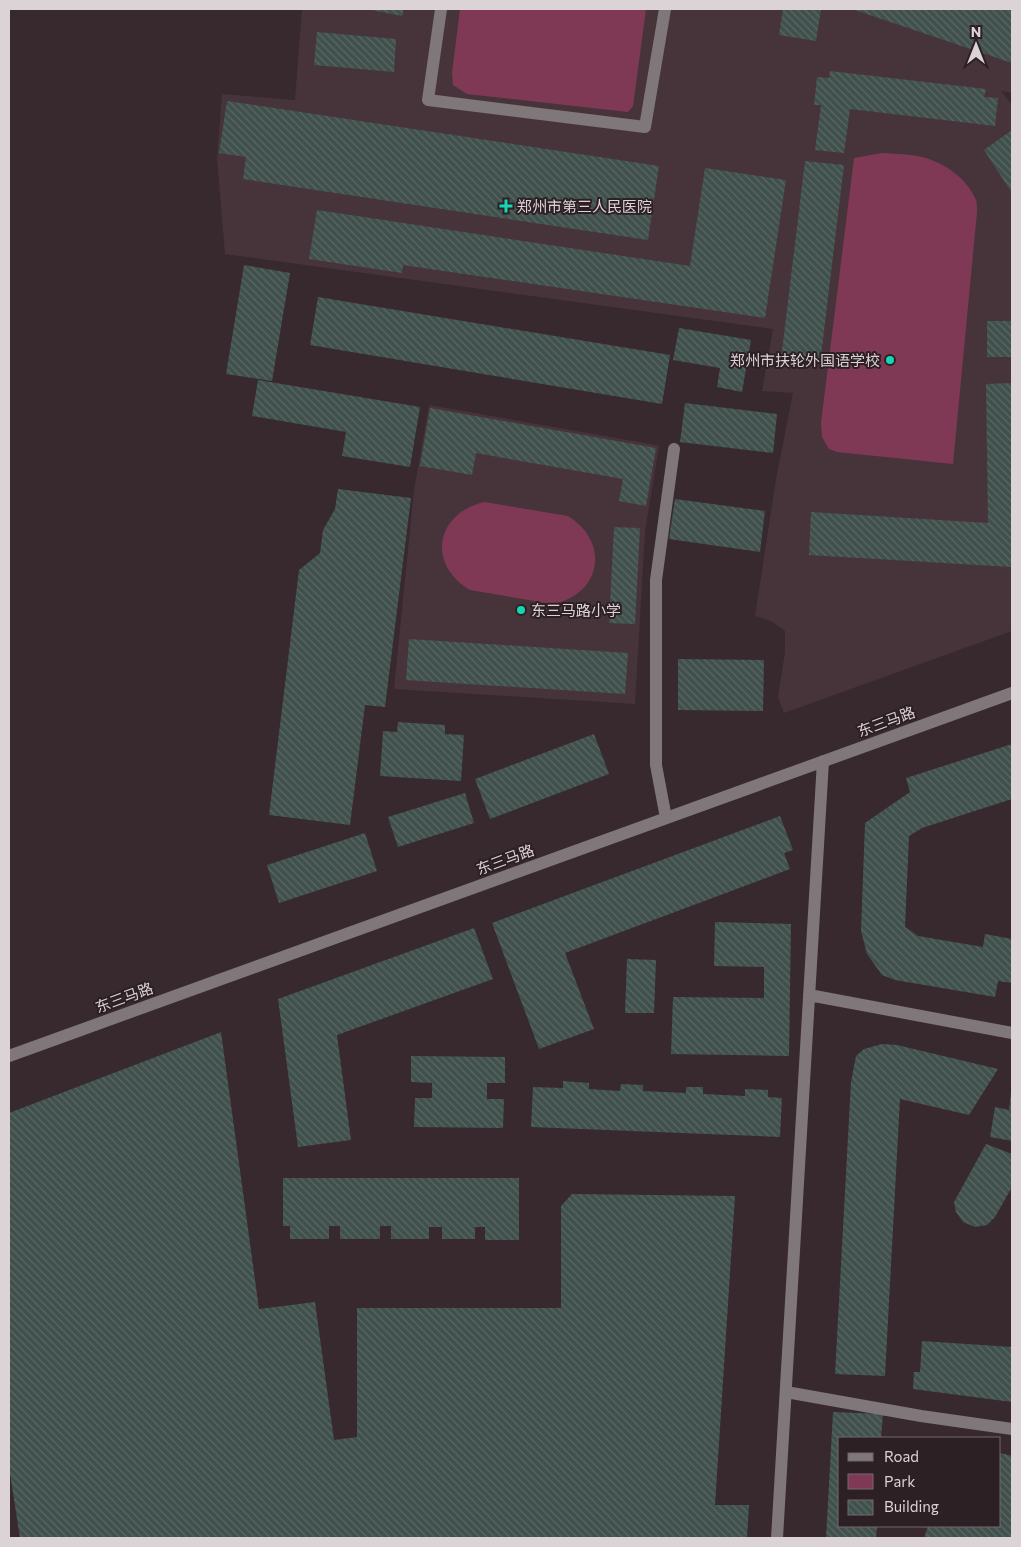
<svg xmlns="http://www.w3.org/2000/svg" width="1021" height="1547" viewBox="0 0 1021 1547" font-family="Commissioner,'Noto Sans SC',sans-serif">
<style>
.built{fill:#47343a}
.green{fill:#803955}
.building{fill:url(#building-back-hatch)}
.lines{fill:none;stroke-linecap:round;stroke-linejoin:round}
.minor{stroke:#7f7779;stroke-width:12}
.poi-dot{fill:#16d5b3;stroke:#2d2024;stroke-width:2}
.labels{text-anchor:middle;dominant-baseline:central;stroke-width:4;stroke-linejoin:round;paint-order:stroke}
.poi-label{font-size:15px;fill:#dcd3d6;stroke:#2d2024;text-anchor:start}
.street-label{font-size:15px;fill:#dcd3d6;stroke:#2d2024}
</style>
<defs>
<pattern id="building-back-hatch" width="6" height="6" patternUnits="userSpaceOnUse" patternTransform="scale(1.25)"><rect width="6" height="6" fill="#40504c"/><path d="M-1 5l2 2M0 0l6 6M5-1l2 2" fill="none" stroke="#5b6865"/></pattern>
</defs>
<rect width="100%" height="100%" fill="#37292e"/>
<path class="built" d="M302 9H1012V93L1001 91 1012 105V631L784 713 778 697 785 652V631L771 621 755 616 776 479 793 393 762 391 773 329 225 254 217 158 222 94 295 100Z
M429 405 667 447 659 446 645 532 635 704 394 689 414 490Z"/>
<path class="green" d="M460 9H646L633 106 628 112 467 94 453 85 452 73Z
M882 153C896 154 909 154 922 157 943 162 967 178 976 200 977 203 977 208 977 212L953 464 837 452 829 449 822 437 821 423 854 158Z
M484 502 568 516C610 542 602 594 553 604L470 590C427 564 435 514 484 502Z"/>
<path class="building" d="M366 9H404L402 16Z
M783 9H821L816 41 779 35Z
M852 9H1012V63Z
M317 32 396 39 394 72 314 65Z
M830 71 986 89 984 97 998 98 995 126 850 109 844 153 815 150 821 105H814L817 77 829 78Z
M227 101 659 166 648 240 243 179 246 157 219 153Z
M1012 130V193L984 150Z
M805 161 844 165 820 364 781 359Z
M705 168 786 180 765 318 403 265 402 273 309 259 317 210 690 266Z
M244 265 290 273 272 381 226 374Z
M318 297 670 355 662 404 310 345Z
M987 321H1012V357H987Z
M679 328 751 340 742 392 717 387 720 368 673 360Z
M258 380 420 407 410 467 342 456 346 432 252 416Z
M1012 383V567L809 555 811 512 988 523 986 384Z
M685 403 777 414 773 453 680 442Z
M430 408 656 448 646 506 619 501 623 479 476 453 472 475 420 466Z
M338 489 411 498 385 707 365 705 350 825 269 815 299 570 320 553 323 530 335 509Z
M675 499 765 511 760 552 669 539Z
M614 527 640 528 635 624 609 623Z
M409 639 628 653 625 694 406 680Z
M678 659 764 660 763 711 678 710Z
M398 722 445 725V734L464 735 461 781 380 776 383 731 397 732Z
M594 734 609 774 490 819 475 779Z
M1012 744V799L922 828 909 836 905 927 918 936 983 947 985 934 1012 939V983L998 981 995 997 895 980 882 975 867 954 861 931 865 823 910 792 906 778Z
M465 793 474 823 398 847 388 817Z
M780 816 793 850 784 853 790 869 565 953 594 1029 539 1049 492 923Z
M365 833 377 871 279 903 267 865Z
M715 922 791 924 789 1056 671 1054 673 997 764 998V967L714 966Z
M474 928 493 979 337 1035 351 1140 298 1147 278 999Z
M627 959 656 960 654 1013H625Z
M221 1032 259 1309 315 1302 334 1440 357 1437V1308H561V1206L572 1194 735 1196 715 1505H749L747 1538H20L9 1467V1113Z
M882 1044 897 1045 998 1069 969 1115 900 1099 885 1376 835 1374 851 1082 856 1056 864 1049Z
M411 1056 505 1057V1083H487V1099H504L503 1128 414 1127 415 1098H432V1083L411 1082Z
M563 1081 589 1083V1089L620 1091 621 1084 643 1085V1091L686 1093V1087H703V1094L745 1096V1089L768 1090V1097L782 1098 780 1137 531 1127 533 1087 563 1088Z
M1011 1092H1012V1141L990 1137 995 1107 1009 1110Z
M986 1144 1012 1154V1187L995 1217 987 1225 975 1227 963 1222 956 1212 954 1202Z
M283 1178H519V1240H485V1227H475V1239H442V1227H429V1239H391V1226H380V1239H340V1226H329V1239H290V1226H283Z
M922 1341 1012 1347V1402L913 1389 914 1372H920Z
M833 1412 883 1414 881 1438H840V1526H877L876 1538H826Z
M1000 1453 1012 1456V1538H924L928 1526H1000Z"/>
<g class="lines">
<path class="minor" d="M441 9 428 100 645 127 665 9
M666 818 656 765V580L674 449
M809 995 1012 1033
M9 1056 1012 693
M786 1392 921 1416 1012 1429
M777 1538 823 761"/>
</g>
<g class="poi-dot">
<path d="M503.5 198.5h5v5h5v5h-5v5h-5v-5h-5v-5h5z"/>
<circle cx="890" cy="360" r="5"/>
<circle cx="521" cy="610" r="5"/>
</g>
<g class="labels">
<g class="poi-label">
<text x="517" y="206">郑州市第三人民医院</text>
<text x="880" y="360" text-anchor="end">郑州市扶轮外国语学校</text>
<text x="531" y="610">东三马路小学</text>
</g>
<g class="street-label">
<text transform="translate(886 721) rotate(-20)">东三马路</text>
<text transform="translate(505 859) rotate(-20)">东三马路</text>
<text transform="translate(124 997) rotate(-20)">东三马路</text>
</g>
</g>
<rect width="1021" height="1547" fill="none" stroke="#dcd3d6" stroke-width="20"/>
<rect x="838" y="1437" width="162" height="90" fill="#2d2024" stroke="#73686b"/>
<rect x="848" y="1453" width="25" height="8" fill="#7f7779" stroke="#73686b"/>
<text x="884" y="1462" font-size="15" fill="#dcd3d6">Road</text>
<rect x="848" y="1474" width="25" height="15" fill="#803955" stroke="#73686b"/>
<text x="884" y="1487" font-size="15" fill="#dcd3d6">Park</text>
<rect x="848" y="1500" width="25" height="15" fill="url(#building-back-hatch)" stroke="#73686b"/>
<text x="884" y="1512" font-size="15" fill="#dcd3d6">Building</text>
<g transform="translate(976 45)" stroke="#2d2024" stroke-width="4" paint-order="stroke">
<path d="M0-4L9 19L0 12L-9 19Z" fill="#dcd3d6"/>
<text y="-8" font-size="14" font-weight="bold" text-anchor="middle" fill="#dcd3d6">N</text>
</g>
</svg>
